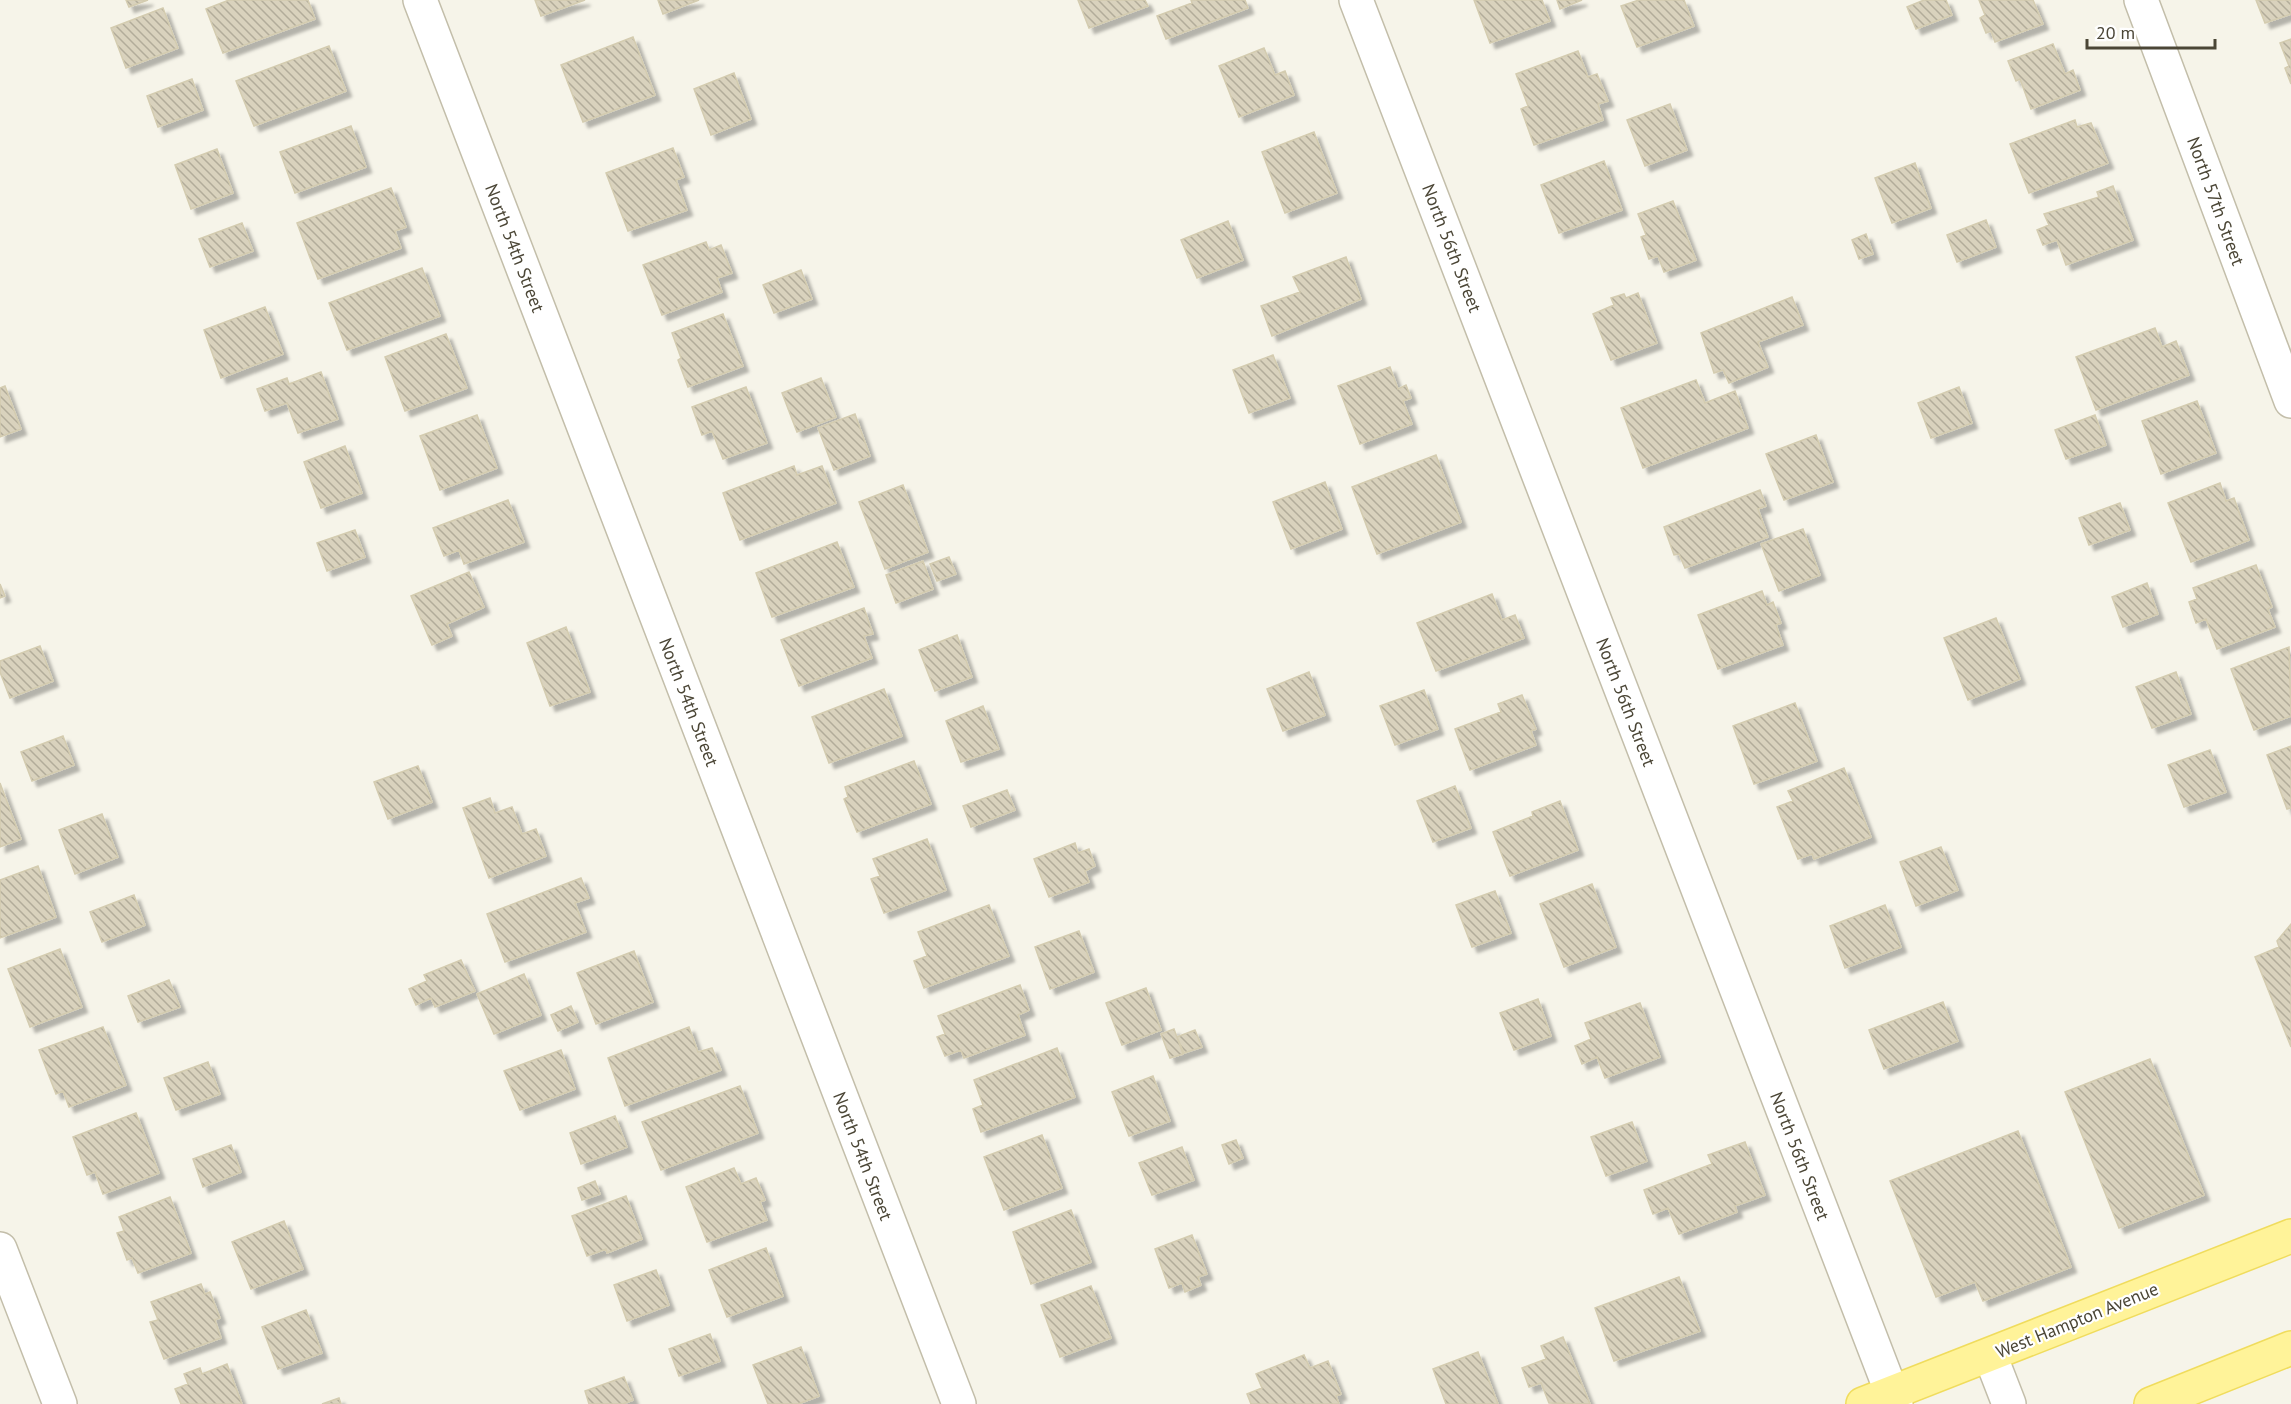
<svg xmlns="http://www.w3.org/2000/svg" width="2291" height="1404" viewBox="0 0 2291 1404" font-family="'PT Sans',sans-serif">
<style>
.building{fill:url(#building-back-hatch);stroke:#d4ccb0;stroke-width:1.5;filter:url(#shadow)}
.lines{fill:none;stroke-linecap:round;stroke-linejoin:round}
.minor-casing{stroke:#c3beaa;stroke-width:36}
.major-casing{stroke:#f0dc5d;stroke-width:36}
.minor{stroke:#fff;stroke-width:33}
.major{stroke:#fff399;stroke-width:33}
.labels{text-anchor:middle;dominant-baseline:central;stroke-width:4.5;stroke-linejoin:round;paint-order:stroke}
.street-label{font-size:18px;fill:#4b4636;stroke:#fff}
</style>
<defs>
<pattern id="building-back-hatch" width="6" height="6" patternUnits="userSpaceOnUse" patternTransform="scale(1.5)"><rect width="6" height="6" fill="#d9d2bd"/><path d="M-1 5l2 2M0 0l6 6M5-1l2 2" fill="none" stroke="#b2ac9a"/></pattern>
<filter id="shadow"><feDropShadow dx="5.5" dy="5.5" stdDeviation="1.5" flood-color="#0004"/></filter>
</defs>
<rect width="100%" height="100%" fill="#f6f4e9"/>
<path class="building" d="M126 0H148L129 7Z
M229 0H308L315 19 223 53 206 9Z
M535 0H585L541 16Z
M658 0H699L663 14Z
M1078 0H1145L1148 6 1089 28Z
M1191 0H1245L1248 8 1166 39 1157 16 1192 3Z
M1474 0H1542L1550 21 1490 43Z
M1557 0H1582L1560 9Z
M1639 0H1684L1694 26 1637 47 1621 6Z
M1924 0H1946L1952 15 1916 29 1907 7Z
M1979 0H2033L2043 24 1995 42 1991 31 1986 33 1980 18 1985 15Z
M2256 0H2291V14L2265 23Z
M163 8 178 48 126 68 111 28Z
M633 37 655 95 583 122 561 65Z
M2291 39V84L2285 68 2289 66 2280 43Z
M2053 44 2065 74 2073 70 2080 90 2031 109 2020 79 2016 81 2008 61Z
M329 46 346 91 254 126 236 81Z
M1264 48 1275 75 1285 71 1294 95 1239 117 1219 66Z
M1578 51 1588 77 1597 74 1608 101 1598 104 1603 120 1534 145 1521 109 1528 106 1516 74Z
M734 73 751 119 711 135 694 89Z
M192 79 203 110 158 127 147 96Z
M1670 104 1687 150 1645 166 1627 120Z
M2075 120 2077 127 2091 123 2108 163 2029 193 2010 144Z
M351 126 366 167 295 193 280 152Z
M1314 132 1337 193 1285 213 1262 152Z
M673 148 684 177 676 180 687 210 628 231 606 173Z
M217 149 233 193 191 209 175 165Z
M1604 161 1622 210 1559 233 1541 185Z
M1915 163 1931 208 1892 223 1875 178Z
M2113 186 2133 240 2066 265 2057 240 2043 245 2037 230 2049 225 2044 214 2099 197 2097 192Z
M391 188 406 227 395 231 401 248 318 279 297 223Z
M1673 201 1696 260 1664 272 1658 256 1649 259 1641 237 1646 235 1638 214Z
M1986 220 1996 247 1957 262 1947 235Z
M1228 221 1243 260 1197 278 1181 240Z
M242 223 253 251 210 267 199 239Z
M1866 234 1873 254 1859 259 1852 240Z
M706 242 709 250 721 245 732 273 717 278 722 292 662 315 643 265Z
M1346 257 1361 299 1272 336 1261 306 1300 292 1293 277Z
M422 268 440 316 347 350 329 303Z
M801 270 812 299 774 313 763 285Z
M1638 293 1657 343 1611 360 1593 314 1614 305 1611 298 1624 294 1626 298Z
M1792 297 1803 325 1758 342 1768 367 1729 383 1723 370 1714 373 1701 333Z
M265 307 283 354 221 378 204 330Z
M723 314 743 366 688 387 678 360 681 358 672 333Z
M2155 328 2162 347 2176 341 2189 375 2096 410 2076 357Z
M446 334 467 388 405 411 385 357Z
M1273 355 1290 398 1249 413 1233 370Z
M1390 367 1398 389 1406 385 1411 398 1403 401 1412 424 1360 444 1338 386Z
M321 372 338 419 298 433 287 403 265 411 257 389 287 378 289 384Z
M821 378 836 417 797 432 782 393Z
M1696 380 1705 403 1735 391 1748 428 1643 468 1621 408Z
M5 386 21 429 0 437V388Z
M746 387 767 443 723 459 712 431 702 435 692 407Z
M1959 387 1972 423 1931 438 1918 403Z
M2197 401 2216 453 2161 474 2142 421Z
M855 414 870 456 834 470 818 428Z
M477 415 497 468 440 490 420 436Z
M2095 415 2106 445 2066 459 2055 430Z
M1816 435 1833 482 1784 500 1766 454Z
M345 446 362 493 321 508 304 462Z
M1436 455 1461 522 1377 554 1352 487Z
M794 466 797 475 822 466 836 503 740 540 723 493Z
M1325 482 1342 529 1291 549 1273 502Z
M2220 483 2226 501 2234 498 2249 540 2191 562 2168 503Z
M903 485 928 552 885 569 859 502Z
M1760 490 1766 506 1758 509 1768 537 1685 568 1679 554 1674 555 1664 527Z
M508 500 524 542 464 564 459 550 444 556 433 528Z
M2120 503 2130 530 2089 545 2079 518Z
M1803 529 1820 575 1779 591 1761 544Z
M355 530 365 557 327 571 317 543Z
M837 542 854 587 772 617 756 573Z
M949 557 956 574 937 581 930 564Z
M923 561 933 589 896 603 886 575Z
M2256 565 2272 607 2268 609 2275 627 2217 649 2206 619 2196 623 2189 602 2197 599 2193 588Z
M469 572 484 607 447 624 452 636 432 645 411 596Z
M2147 583 2158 614 2123 627 2112 597Z
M0 584 5 596 0 598Z
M1762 591 1767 605 1773 602 1781 623 1776 625 1783 645 1718 669 1698 615Z
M1492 594 1502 620 1515 615 1524 638 1436 671 1417 623Z
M864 608 873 634 864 636 872 658 799 686 781 640Z
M1996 618 2020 679 1968 700 1944 638Z
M566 627 590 692 550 706 527 643Z
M957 635 972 677 935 691 919 650Z
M40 646 53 681 10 698 0 672V661Z
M2289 647 2291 716 2254 730 2231 669Z
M1309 672 1325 715 1283 731 1267 689Z
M2176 672 2191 714 2152 728 2136 687Z
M884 689 902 736 829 763 812 717Z
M1424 690 1438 729 1395 745 1380 706Z
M1522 695 1536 729 1531 731 1536 745 1470 770 1455 729 1501 712 1498 704Z
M1795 703 1817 761 1754 784 1733 726Z
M983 706 999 749 961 762 946 721Z
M63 736 74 765 32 781 21 752Z
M2291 746V808L2287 809 2267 755Z
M2210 750 2226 792 2184 807 2168 765Z
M914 761 931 804 857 832 844 799 848 797 845 787Z
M418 766 432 802 388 819 374 782Z
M1844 768 1871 837 1814 859 1812 854 1798 859 1777 807 1793 801 1788 791Z
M0 783 21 839 0 847Z
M1455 786 1471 828 1433 842 1417 801Z
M1007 790 1015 810 971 827 963 806Z
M490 798 495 813 512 807 522 834 536 829 546 856 489 878 463 808Z
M1560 801 1578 850 1510 876 1493 832 1533 816 1532 812Z
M102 814 118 857 75 874 59 830Z
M927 839 946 890 884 913 871 879 880 876 873 859Z
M1075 843 1078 853 1089 849 1095 866 1085 871 1089 882 1049 897 1034 859Z
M1941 847 1958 890 1916 906 1900 862Z
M38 866 56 917 0 938V880Z
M581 878 589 898 575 903 586 932 505 962 487 914Z
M1592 884 1616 947 1564 967 1540 904Z
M1495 891 1511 933 1472 947 1456 905Z
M134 895 145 925 102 942 90 912Z
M989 905 1009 956 924 988 914 961 927 956 918 932Z
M1885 905 1901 947 1845 968 1830 926Z
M2291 924V1047L2255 957 2279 947 2277 941Z
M1079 931 1094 972 1050 989 1035 947Z
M60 949 82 1007 30 1027 8 969Z
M634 951 653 1002 596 1024 577 973Z
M461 960 475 991 435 1007 431 998 416 1005 409 989 427 981 424 975Z
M524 974 541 1015 494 1034 477 994Z
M169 980 180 1007 138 1022 128 996Z
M1020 985 1029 1010 1018 1015 1025 1035 964 1058 961 1050 945 1056 937 1037 945 1034 938 1016Z
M1146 988 1161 1030 1122 1045 1106 1003Z
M1538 999 1551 1036 1514 1050 1500 1013Z
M1943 1002 1958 1041 1884 1069 1869 1030Z
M1640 1003 1660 1057 1605 1078 1597 1057 1582 1064 1575 1046 1591 1039 1585 1023Z
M571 1006 578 1022 558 1031 551 1015Z
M103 1027 126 1085 69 1107 63 1091 56 1094 39 1050Z
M689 1027 698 1052 712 1048 721 1070 625 1106 608 1058Z
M1174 1029 1183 1054 1170 1058 1161 1034Z
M1195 1030 1202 1047 1184 1053 1177 1037Z
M1057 1048 1075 1097 981 1132 973 1109 983 1105 974 1080Z
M561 1050 575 1089 520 1110 504 1071Z
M2150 1059 2204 1195 2119 1228 2065 1092Z
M208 1062 220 1094 176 1110 164 1078Z
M1153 1076 1170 1121 1129 1136 1112 1092Z
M740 1086 758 1133 661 1170 642 1122Z
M136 1113 159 1173 103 1194 95 1172 87 1175 73 1137Z
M615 1116 627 1147 581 1164 570 1133Z
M1632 1122 1647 1161 1606 1176 1591 1137Z
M2018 1131 2071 1267 1983 1301 1975 1282 1936 1297 1890 1181Z
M1042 1135 1062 1188 1004 1210 984 1157Z
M1236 1140 1243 1158 1229 1164 1222 1145Z
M1745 1142 1765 1195 1735 1206 1737 1212 1679 1234 1668 1208 1653 1214 1644 1190 1712 1164 1708 1155Z
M231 1145 241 1172 203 1187 193 1159Z
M1182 1147 1194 1180 1152 1195 1139 1163Z
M734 1168 741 1184 756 1178 765 1200 760 1202 767 1220 707 1242 686 1187Z
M595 1181 600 1194 582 1200 578 1188Z
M626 1196 642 1239 607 1253 606 1249 587 1256 572 1216Z
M170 1197 191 1253 138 1273 132 1258 127 1260 117 1233 124 1231 119 1217Z
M1071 1210 1091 1262 1031 1284 1013 1232Z
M284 1221 303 1269 251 1289 232 1242Z
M1192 1235 1207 1274 1198 1277 1201 1285 1185 1292 1182 1283 1169 1288 1155 1249Z
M766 1248 783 1296 727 1317 709 1270Z
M656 1270 669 1305 627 1321 614 1285Z
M1679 1277 1700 1331 1614 1361 1595 1308Z
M201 1284 205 1294 210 1292 220 1318 215 1320 221 1338 164 1359 150 1322 158 1320 151 1302Z
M1091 1286 1111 1338 1060 1357 1041 1305Z
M306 1310 322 1353 278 1369 262 1327Z
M710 1334 720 1361 679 1376 669 1349Z
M1563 1337 1590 1404 1549 1403 1541 1383 1529 1387 1522 1368 1546 1359 1541 1346Z
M801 1347 819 1396 798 1404H768L753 1365Z
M1478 1352 1498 1404H1446L1433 1369Z
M1304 1355 1310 1368 1328 1361 1341 1394 1336 1396 1339 1404H1251L1247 1394 1262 1388 1256 1374Z
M227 1364 242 1404H181L175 1389 188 1384 184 1374 200 1368 202 1374Z
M624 1377 633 1400 623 1404H589L585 1391Z
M339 1398 341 1404H322Z"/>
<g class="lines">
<g class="minor-casing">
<path id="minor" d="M420 0 959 1404
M1356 0 1896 1404
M2141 0 2291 401
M0 1249 60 1404
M1990 1355 2009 1404"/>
</g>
<g class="major-casing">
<path id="major" d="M1863 1404 2291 1236
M2151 1404 2291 1348"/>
</g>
<use href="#minor" class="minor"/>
<use href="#major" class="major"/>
</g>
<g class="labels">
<g class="street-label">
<text transform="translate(2216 201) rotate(70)">North 57th Street</text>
<text transform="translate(515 248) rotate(69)">North 54th Street</text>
<text transform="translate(1452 248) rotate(69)">North 56th Street</text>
<text transform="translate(689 702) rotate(69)">North 54th Street</text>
<text transform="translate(1626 702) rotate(69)">North 56th Street</text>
<text transform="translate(863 1156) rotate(69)">North 54th Street</text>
<text transform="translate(1800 1156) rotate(69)">North 56th Street</text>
<text transform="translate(2077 1320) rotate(-22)">West Hampton Avenue</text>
</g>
</g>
<path d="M2087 39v9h128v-9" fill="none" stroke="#4b4636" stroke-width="3"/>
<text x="2096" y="39" font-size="18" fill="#4b4636" stroke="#ffffff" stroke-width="4.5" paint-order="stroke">20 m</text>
</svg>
